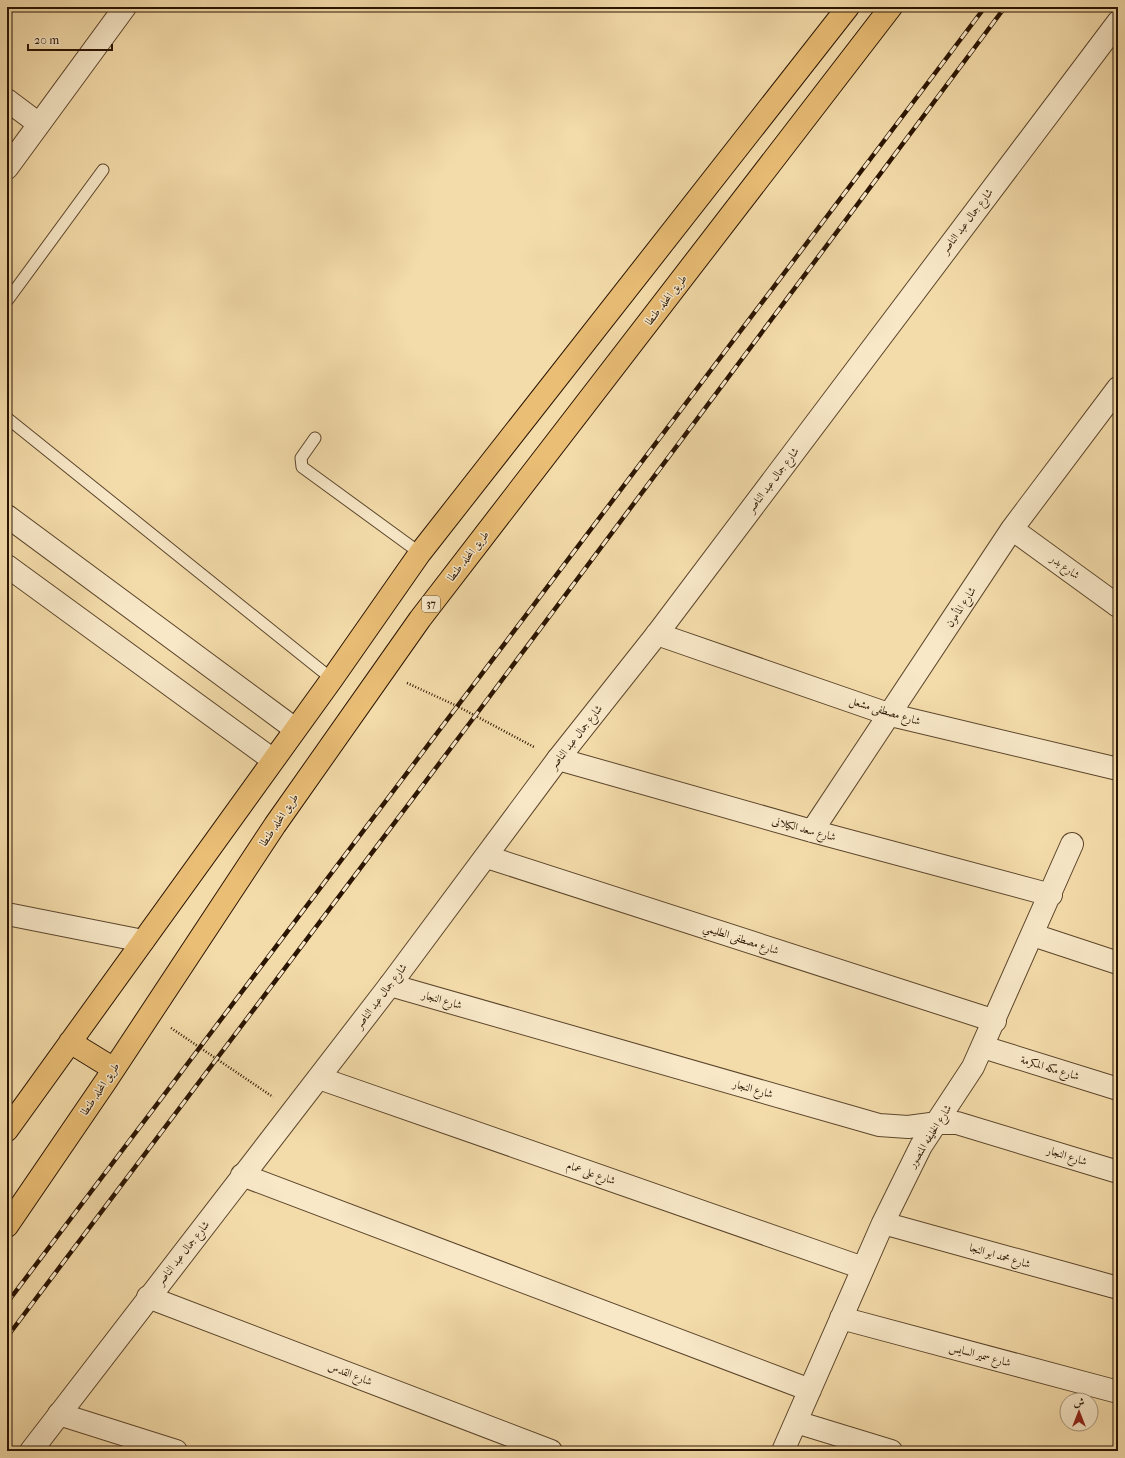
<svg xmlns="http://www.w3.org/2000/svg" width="1125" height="1458" viewBox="0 0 1125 1458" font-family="'IM FELL French Canon',Amiri,serif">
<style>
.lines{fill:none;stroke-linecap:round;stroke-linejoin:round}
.service-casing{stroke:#5c462c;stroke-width:13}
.minor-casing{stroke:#5c462c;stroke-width:24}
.tertiary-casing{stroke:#5c462c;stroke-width:24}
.primary-casing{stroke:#2a1402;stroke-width:24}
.path{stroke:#2a1402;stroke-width:2.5;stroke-dasharray:1 2;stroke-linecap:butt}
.service{stroke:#f8e8c8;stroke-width:11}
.minor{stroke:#f8e8c8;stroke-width:22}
.tertiary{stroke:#f8e8c8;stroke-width:22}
.primary{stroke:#eabe75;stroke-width:22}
.rail-casing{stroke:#2a1402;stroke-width:4.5}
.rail{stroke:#f8e8c8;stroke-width:3;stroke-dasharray:9;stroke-linecap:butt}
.labels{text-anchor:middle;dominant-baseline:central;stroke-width:3;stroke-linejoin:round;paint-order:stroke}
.shield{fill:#f8e8c8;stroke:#68543d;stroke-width:1}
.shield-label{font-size:10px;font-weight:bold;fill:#2a1402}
.street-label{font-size:11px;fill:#2a1402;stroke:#f8e8c8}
</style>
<rect width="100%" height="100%" fill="#f4dcaa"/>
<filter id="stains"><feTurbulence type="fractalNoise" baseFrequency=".005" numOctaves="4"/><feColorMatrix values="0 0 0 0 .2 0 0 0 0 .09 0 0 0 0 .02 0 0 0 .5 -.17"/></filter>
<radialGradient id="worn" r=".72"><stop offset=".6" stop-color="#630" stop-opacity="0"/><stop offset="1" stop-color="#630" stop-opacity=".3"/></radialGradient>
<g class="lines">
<g class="service-casing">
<path id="service" d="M7 301 103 170
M7 418 332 679
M315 438 301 458 302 467 420 553"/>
</g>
<g class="minor-casing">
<path id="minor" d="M7 100 39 124
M7 168 125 7
M7 516 295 729
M1012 529 1118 606
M7 566 273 760
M657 634 891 715 1118 769
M558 759 812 831 1051 895
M812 831 1012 529 1118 388
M487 857 995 1021
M7 914 143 941
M1033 935 1118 963
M390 985 879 1125 908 1127 938 1123H957L1118 1172
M983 1047 1118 1089
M319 1078 863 1268
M242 1175 810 1390
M883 1223 1118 1288
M148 1297 551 1451
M841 1318 1118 1392
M59 1414 176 1451
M796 1422 891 1451
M783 1451 883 1223 921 1146 973 1067 1072 844"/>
</g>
<g class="tertiary-casing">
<path id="tertiary" d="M31 1451 390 985 558 759 657 634 1118 22"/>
</g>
<g class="primary-casing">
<path id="primary" d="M70 1042 114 1069
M7 1130 332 679 420 553 848 7
M7 1226 106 1081 275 825 420 619 891 7"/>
</g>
<path class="path" d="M407 683 457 706 534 747
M171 1028 273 1097"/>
<use href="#service" class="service"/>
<use href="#minor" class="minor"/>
<use href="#tertiary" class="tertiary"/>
<use href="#primary" class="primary"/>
<g class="rail-casing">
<path id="rail" d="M7 1303 985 7
M7 1337 475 716 1005 7"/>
</g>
<use href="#rail" class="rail"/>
</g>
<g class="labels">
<rect class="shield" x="422" y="596" width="18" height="16" rx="3"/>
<g class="shield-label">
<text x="431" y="604">37</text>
</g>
<g class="street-label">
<text transform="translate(967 221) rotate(-53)">شارع جمال عبد الناصر</text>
<text transform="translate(666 300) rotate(-52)">طريق المحله, طنطا</text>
<text transform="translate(773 480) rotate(-53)">شارع جمال عبد الناصر</text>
<text transform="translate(468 556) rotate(-52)">طريق المحله, طنطا</text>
<text transform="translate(1065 567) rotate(36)">شارع بدر</text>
<text transform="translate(961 607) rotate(-57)">شارع المأمون</text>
<text transform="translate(885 711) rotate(17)">شارع مصطفى مشعل</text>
<text transform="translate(576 737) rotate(-52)">شارع جمال عبد الناصر</text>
<text transform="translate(279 820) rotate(-56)">طريق المحله, طنطا</text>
<text transform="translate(804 829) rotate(15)">شارع سعد الكيلانى</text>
<text transform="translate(741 939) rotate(18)">شارع مصطفى الطليمي</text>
<text transform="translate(381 996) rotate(-53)">شارع جمال عبد الناصر</text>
<text transform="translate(442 1000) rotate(16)">شارع النجار</text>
<text transform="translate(1050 1068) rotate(17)">شارع مكه المكرمة</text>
<text transform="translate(100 1089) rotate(-56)">طريق المحله, طنطا</text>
<text transform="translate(753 1089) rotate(16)">شارع النجار</text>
<text transform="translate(930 1136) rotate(-58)">شارع الخليفه المنصور</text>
<text transform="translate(1067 1156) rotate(17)">شارع النجار</text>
<text transform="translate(591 1173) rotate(19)">شارع على عمام</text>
<text transform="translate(183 1253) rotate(-52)">شارع جمال عبد الناصر</text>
<text transform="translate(1000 1256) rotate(16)">شارع محمد ابو النجا</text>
<text transform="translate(980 1355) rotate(15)">شارع سمير السايس</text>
<text transform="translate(350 1374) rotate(21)">شارع القدس</text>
</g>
</g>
<rect width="1125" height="1458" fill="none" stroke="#f4dcaa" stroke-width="24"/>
<rect x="8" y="8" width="1109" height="1442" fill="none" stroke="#2a1402" stroke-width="2"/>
<rect x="12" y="12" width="1101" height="1434" fill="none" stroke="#2a1402"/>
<g transform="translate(1079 1412)"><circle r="19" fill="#f8e8c8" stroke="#a69379"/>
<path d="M0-3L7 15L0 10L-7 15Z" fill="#8f2418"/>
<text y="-6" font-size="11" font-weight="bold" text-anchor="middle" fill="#2a1402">ش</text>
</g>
<path d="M28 44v6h84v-6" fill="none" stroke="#2a1402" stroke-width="2"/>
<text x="34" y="44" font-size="12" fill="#2a1402" stroke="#f8e8c8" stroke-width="3" paint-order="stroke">20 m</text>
<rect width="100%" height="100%" filter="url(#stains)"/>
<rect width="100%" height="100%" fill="url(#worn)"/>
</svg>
